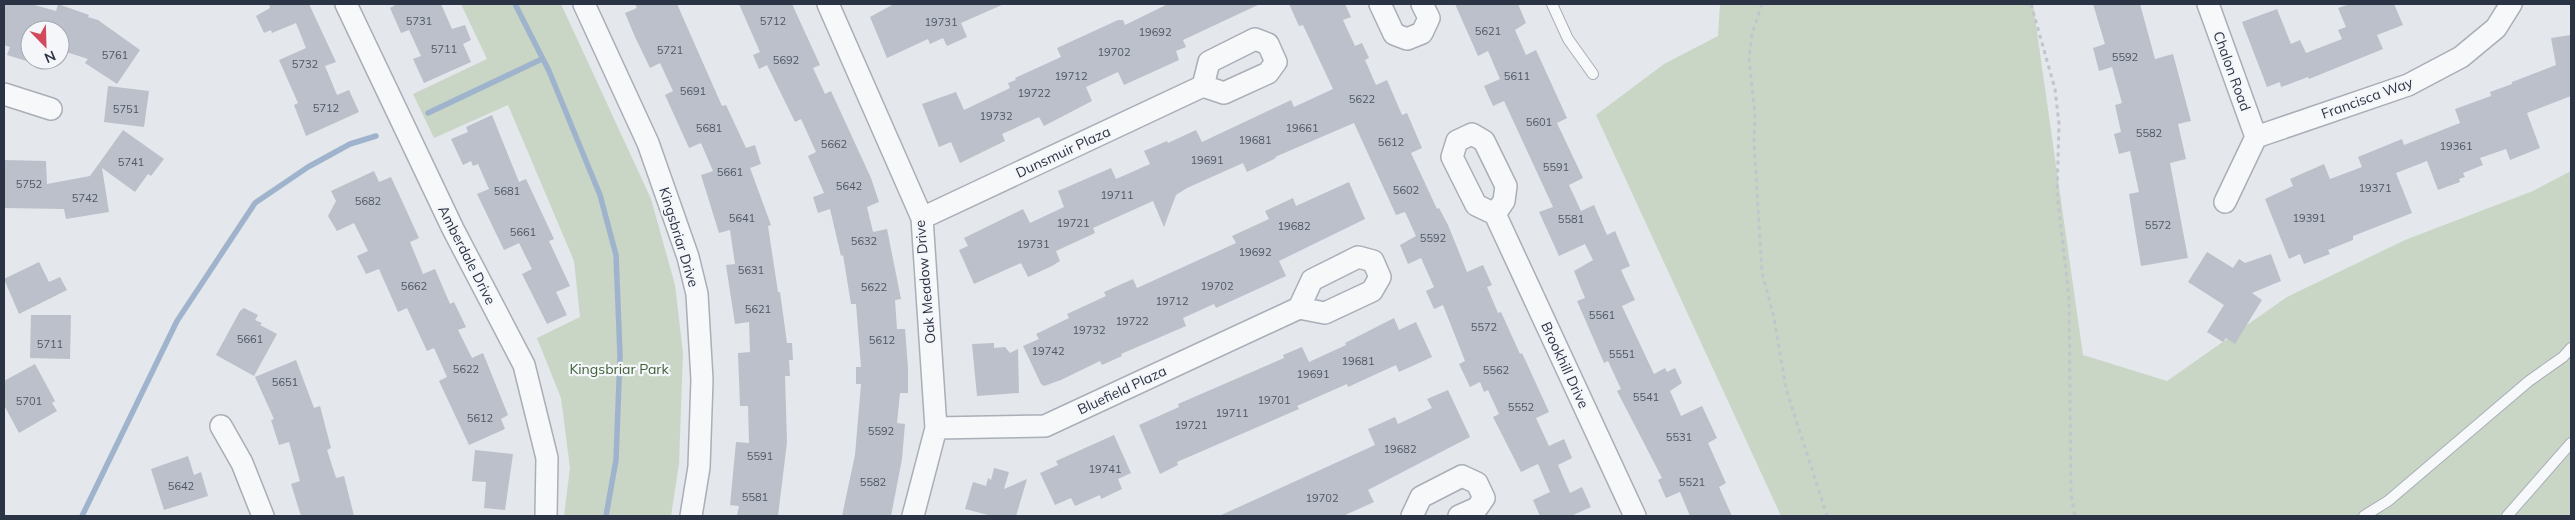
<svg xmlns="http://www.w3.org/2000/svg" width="2575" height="520" viewBox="0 0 2575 520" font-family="Mulish,sans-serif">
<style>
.green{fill:#c9d6c5}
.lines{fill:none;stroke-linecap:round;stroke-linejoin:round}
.stream{stroke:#9fb4cc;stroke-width:5.5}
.building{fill:#bbc0ca}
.lane-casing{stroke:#a9aeb7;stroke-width:12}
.street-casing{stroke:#a9aeb7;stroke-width:24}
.path{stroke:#c2c5cb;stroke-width:3;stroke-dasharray:4 4;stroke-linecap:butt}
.lane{stroke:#f7f8fa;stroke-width:10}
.street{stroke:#f7f8fa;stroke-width:21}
.labels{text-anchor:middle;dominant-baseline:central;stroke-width:4.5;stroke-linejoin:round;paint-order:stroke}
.number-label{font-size:11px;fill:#4f5766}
.street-label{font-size:14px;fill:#2b3445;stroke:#f4f6f9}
.park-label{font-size:14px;fill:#3f6138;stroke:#f4f6f9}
</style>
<rect width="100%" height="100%" fill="#e4e7ec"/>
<path class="green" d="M461 4H561L651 199 675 285 683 353 679 464 671 516H564L570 468 561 398 537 338 580 317 574 261 508 105 434 138 413 94 487 59Z
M1720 4H2033L2083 355 2167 381 2287 297 2405 240 2533 191 2571 171V516H1781L1596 115 1664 64 1718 36Z"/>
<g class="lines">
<path class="stream" d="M515 4 549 71 600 195 616 255 620 355 616 460 606 516
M428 113 542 59
M82 516 177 321 255 203 308 167 350 144 376 136"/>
</g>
<path class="building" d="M4 4H31L56 11 58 4 89 15 88 17 98 20 140 50 117 84 85 63 88 59 60 50V30H30V62L7 55 10 47 4 45Z
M269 4H309L336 62 325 66 337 95 349 90 359 112 306 136 294 105 298 103 279 60 306 48 296 23 272 33 271 30 264 33 256 16 270 8Z
M397 4H441L452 29 465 25 471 40 463 44 471 62 424 83 413 59 421 56 409 30 401 33 390 8Z
M635 4H677L722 106 726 105 746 148 755 145 761 164 750 168 771 225 768 226 778 292H780L787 343H792L793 360H789L790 376H785L787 442 778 516H737L739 506 730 505 736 442 749 443 748 406H740L738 353 750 352 749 322 735 324 726 265 735 264 730 230 719 233 701 175 713 171 701 143 689 148 665 95 673 91 660 63 650 68 635 37 625 13 637 8Z
M739 4H792L820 65 813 68 825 94 831 91 871 178 879 202 867 207 873 232 887 229 901 299 895 300 897 329H905L908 368V393H900L897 423 905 424 902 459 891 516H842L855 455 861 384H856V367H861L856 304H851L843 255 841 256 830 209 818 213 813 197 824 193 808 156 816 152 801 119 795 122 767 65 759 69 753 55 760 52Z
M894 4H1004L961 23 967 37 947 46 943 38 930 44 928 39 887 58 870 17Z
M1168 4H1260L1183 40 1186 47 1176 51 1179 60 1124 85 1118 72 1086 87 1092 101 1044 126 1039 117 1002 134 1005 141 960 163 951 142 939 147 922 104 956 92 964 110 1010 88 1008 83 1016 80 1015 78 1061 57 1057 48 1118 20H1123L1125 25Z
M1289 4H1345L1351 17 1343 20 1355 46 1362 43 1369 58 1365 60 1376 85 1387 80 1402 115 1407 113 1422 148 1411 153 1437 209 1439 208 1448 225 1467 272 1483 265 1492 285 1487 287 1498 313 1501 312 1520 354 1522 353 1549 412 1536 418 1549 446 1564 439 1572 458 1558 465 1570 493 1582 487 1591 507 1571 516H1540L1533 500 1550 492 1538 464 1521 472 1493 417 1499 414 1488 390 1484 392 1480 382 1470 387 1459 364 1465 361 1443 305 1434 309 1426 291 1434 287 1421 258 1408 264 1400 245 1416 236 1405 212 1396 215 1354 123 1275 157 1276 158 1247 172 1243 163 1187 188 1176 195 1164 227 1153 201 1093 228 1095 233 1056 251 1060 261 1052 266 1028 277 1021 263 974 284 959 250 968 246 964 238 1023 209 1030 223 1064 207 1058 191 1111 168 1116 179 1150 164 1144 151 1167 141 1168 143 1196 130 1202 142 1291 100 1294 107 1333 89 1303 25 1299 26Z
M1455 4H1518L1526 23 1515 30 1526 55 1536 50 1567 118 1557 123 1583 178 1569 185 1581 211 1594 205 1607 235 1615 231 1630 266 1621 270 1635 300 1622 306 1654 374 1665 368 1667 372 1675 368 1682 383 1670 391 1681 416 1702 406 1717 438 1708 443 1726 483 1719 487 1732 516H1690L1680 492 1666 498 1658 480 1662 478 1617 391 1621 389 1608 361 1604 363 1577 301 1585 298 1574 271 1593 260 1585 244 1559 256 1539 212 1553 207 1504 101 1493 106 1484 86 1500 79 1488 51 1478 56Z
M2093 4H2140L2155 59 2173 54 2191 121 2178 124 2186 159 2170 163 2188 258 2141 266 2129 194 2139 192 2130 151 2119 154 2114 134 2121 132 2115 105 2122 103 2112 67 2099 71 2093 48 2105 44Z
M2350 4H2394L2403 25 2377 35 2383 49 2309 79 2308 77 2281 87 2280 82 2267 87 2242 22 2277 9 2291 44 2300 40 2306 53 2342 39 2338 30 2346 27 2338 8Z
M2571 35V96L2527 113 2540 148 2510 160 2506 149 2480 158 2483 165 2463 173 2465 177 2459 179 2460 182 2438 190 2427 161 2396 173 2412 213 2353 236V240L2328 250 2330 254 2304 264 2300 254 2289 259 2265 199 2293 186 2290 179 2324 164 2330 179 2362 167 2358 157 2402 139 2404 145 2460 123 2455 109 2491 96 2490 92 2512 84V82L2556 65 2551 38Z
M108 86 149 91 144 127 104 122Z
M492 115 519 182 526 179 554 239 549 241 570 286 556 292 567 315 547 324 522 274 532 269 519 243 504 250 477 194 489 189 478 164 473 166 471 161 463 165 451 139 468 132 466 127Z
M123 130 164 159 151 176 148 174 135 192 102 168 109 212 66 219 64 209 4 208V160L46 161 47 184 90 176Z
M374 171 379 182 391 177 419 238 410 242 423 274 435 269 450 304 454 302 466 327 458 330 472 358 483 353 508 415 501 419 505 429 469 445 439 381 447 377 434 348 427 351 407 308 398 312 379 269 366 274 357 256 368 251 354 223 337 231 328 216 336 201 331 191Z
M1349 182 1365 219 1279 261 1286 276 1216 308 1214 304 1183 318 1186 326 1121 354 1122 356 1102 365 1100 361 1061 380 1044 386 1041 384 1023 346 1039 339 1036 334 1069 318 1067 314 1106 296 1104 292 1133 279 1137 288 1236 243 1232 236 1269 219 1265 211 1293 198 1296 206Z
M2207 252 2233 268 2239 259 2245 263 2271 254 2281 281 2252 293 2262 300 2235 344 2226 338 2223 342 2207 332 2224 305 2188 282Z
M39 262 49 282 60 277 67 290 19 314 4 279Z
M244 308 258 315 255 320 262 323 260 325 277 334 254 376 216 355 240 311Z
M31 315H71L70 359 30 358Z
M1394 318 1399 330 1416 322 1432 357 1399 372 1396 365 1348 387 1347 384 1297 406 1299 409 1177 462 1178 465 1160 474 1139 425 1179 407 1178 404 1284 358 1283 355 1302 347 1309 362 1346 345 1345 343Z
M994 343V348L1005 347 1010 353 1018 349 1019 393 977 396 972 344Z
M296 360 314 408 320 406 331 448 327 450 336 478 344 476 354 516H301L291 484 300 481 289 442 279 445 271 420 274 419 255 377Z
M35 364 55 401 52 403 57 411 19 433 4 405V381Z
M1448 390 1470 437 1368 490 1374 502 1343 516H1219L1375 445 1368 429 1395 417 1398 424 1432 408 1427 399Z
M1114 435 1131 473 1118 479 1122 489 1101 499 1100 495 1075 506 1071 498 1055 505 1040 473 1058 465 1056 461Z
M475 450 513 454 505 510 484 508 486 482 472 481Z
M188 456 194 475 201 472 208 496 164 510 151 469Z
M994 468 1009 472 1004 489 1027 479 1016 516H992L965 509 973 482 986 486 988 478 991 480Z"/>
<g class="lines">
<g class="lane-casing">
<path id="lane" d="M1552 4 1568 39 1593 74
M2364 516 2388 501 2529 381 2563 357 2571 348
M2507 516 2571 443"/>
</g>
<g class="street-casing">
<path id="street" d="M346 4 453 229 524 365 547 458 546 516
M584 4 648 143 688 257 697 294 702 380 699 467 691 516
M828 4 922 218 936 428 913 516
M1380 4 1394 34 1407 39 1422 33 1429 18 1422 4
M2208 4 2256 137
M4 94 51 109
M2256 137 2408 85 2461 57 2496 28 2511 4
M2225 202 2256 137
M1495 214 1504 201 1506 186 1484 141 1472 134 1457 141 1452 157 1476 205 1495 214 1635 516
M922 218 1203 86 1224 93 1268 73 1276 62 1268 44 1255 39 1209 62 1203 86
M221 426 242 463 263 516
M936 428 1045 426 1299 308 1325 313 1372 291 1380 277 1373 261 1358 257 1312 280 1299 308
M1412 516 1421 497 1462 476 1477 483 1484 498 1477 508 1459 516"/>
</g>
<path class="path" d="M1762 4 1752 34 1749 59 1755 114 1754 143 1762 272 1774 318 1786 389 1827 516
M2031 4 2055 89 2059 124 2057 193 2069 297 2071 495 2075 516"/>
<use href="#lane" class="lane"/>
<use href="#street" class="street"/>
</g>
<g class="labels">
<g class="number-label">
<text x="419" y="21">5731</text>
<text x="773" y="21">5712</text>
<text x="941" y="22">19731</text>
<text x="1488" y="31">5621</text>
<text x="1155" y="32">19692</text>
<text x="444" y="49">5711</text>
<text x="670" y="50">5721</text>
<text x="1114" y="52">19702</text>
<text x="115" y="55">5761</text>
<text x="2125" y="57">5592</text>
<text x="786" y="60">5692</text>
<text x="305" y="64">5732</text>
<text x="1071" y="76">19712</text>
<text x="1517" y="76">5611</text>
<text x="693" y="91">5691</text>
<text x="1034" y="93">19722</text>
<text x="1362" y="99">5622</text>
<text x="326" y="108">5712</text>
<text x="126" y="109">5751</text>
<text x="996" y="116">19732</text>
<text x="1539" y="122">5601</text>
<text x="709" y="128">5681</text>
<text x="1302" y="128">19661</text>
<text x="2149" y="133">5582</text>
<text x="1255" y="140">19681</text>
<text x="1391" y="142">5612</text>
<text x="834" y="144">5662</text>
<text x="2456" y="146">19361</text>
<text x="1207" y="160">19691</text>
<text x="131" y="162">5741</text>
<text x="1556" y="167">5591</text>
<text x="730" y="172">5661</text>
<text x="29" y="184">5752</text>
<text x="849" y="186">5642</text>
<text x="2375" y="188">19371</text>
<text x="1406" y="190">5602</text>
<text x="507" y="191">5681</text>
<text x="1117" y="195">19711</text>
<text x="85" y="198">5742</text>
<text x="368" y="201">5682</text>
<text x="742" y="218">5641</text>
<text x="2309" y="218">19391</text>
<text x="1571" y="219">5581</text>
<text x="1073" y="223">19721</text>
<text x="2158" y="225">5572</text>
<text x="1294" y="226">19682</text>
<text x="523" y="232">5661</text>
<text x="1433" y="238">5592</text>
<text x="864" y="241">5632</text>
<text x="1033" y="244">19731</text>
<text x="1255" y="252">19692</text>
<text x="751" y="270">5631</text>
<text x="414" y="286">5662</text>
<text x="1217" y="286">19702</text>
<text x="874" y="287">5622</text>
<text x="1172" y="301">19712</text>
<text x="758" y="309">5621</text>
<text x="1602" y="315">5561</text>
<text x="1132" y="321">19722</text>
<text x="1484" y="327">5572</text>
<text x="1089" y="330">19732</text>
<text x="250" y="339">5661</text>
<text x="882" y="340">5612</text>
<text x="50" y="344">5711</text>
<text x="1048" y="351">19742</text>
<text x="1622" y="354">5551</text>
<text x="1358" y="361">19681</text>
<text x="466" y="369">5622</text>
<text x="1496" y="370">5562</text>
<text x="1313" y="374">19691</text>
<text x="285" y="382">5651</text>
<text x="1646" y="397">5541</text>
<text x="1274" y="400">19701</text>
<text x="29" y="401">5701</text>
<text x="1521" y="407">5552</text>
<text x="1232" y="413">19711</text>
<text x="480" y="418">5612</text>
<text x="1191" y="425">19721</text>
<text x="881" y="431">5592</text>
<text x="1679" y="437">5531</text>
<text x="1400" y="449">19682</text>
<text x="760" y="456">5591</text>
<text x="1105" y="469">19741</text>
<text x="873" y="482">5582</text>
<text x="1692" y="482">5521</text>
<text x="181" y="486">5642</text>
<text x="755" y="497">5581</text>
<text x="1322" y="498">19702</text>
</g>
<g class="street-label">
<text transform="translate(2232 71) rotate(70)">Chalon Road</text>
<text transform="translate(2367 98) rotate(-20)">Francisca Way</text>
<text transform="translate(1063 152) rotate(-25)">Dunsmuir Plaza</text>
<text transform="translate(679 237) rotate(73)">Kingsbriar Drive</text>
<text transform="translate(467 255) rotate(63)">Amberdale Drive</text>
<text transform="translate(925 282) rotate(-95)">Oak Meadow Drive</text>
<text transform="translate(1565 365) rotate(65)">Brookhill Drive</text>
<text transform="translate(1122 390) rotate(-25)">Bluefield Plaza</text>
</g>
<g class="park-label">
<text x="619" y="369">Kingsbriar Park</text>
</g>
</g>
<rect width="2575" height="520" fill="none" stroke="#2b3445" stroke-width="10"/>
<g transform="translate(45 45) rotate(157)"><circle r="24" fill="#f4f6f9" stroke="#a4a8b1"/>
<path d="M0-4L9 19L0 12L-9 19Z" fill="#d1495b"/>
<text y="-8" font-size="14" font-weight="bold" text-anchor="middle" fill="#2b3445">N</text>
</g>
</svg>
